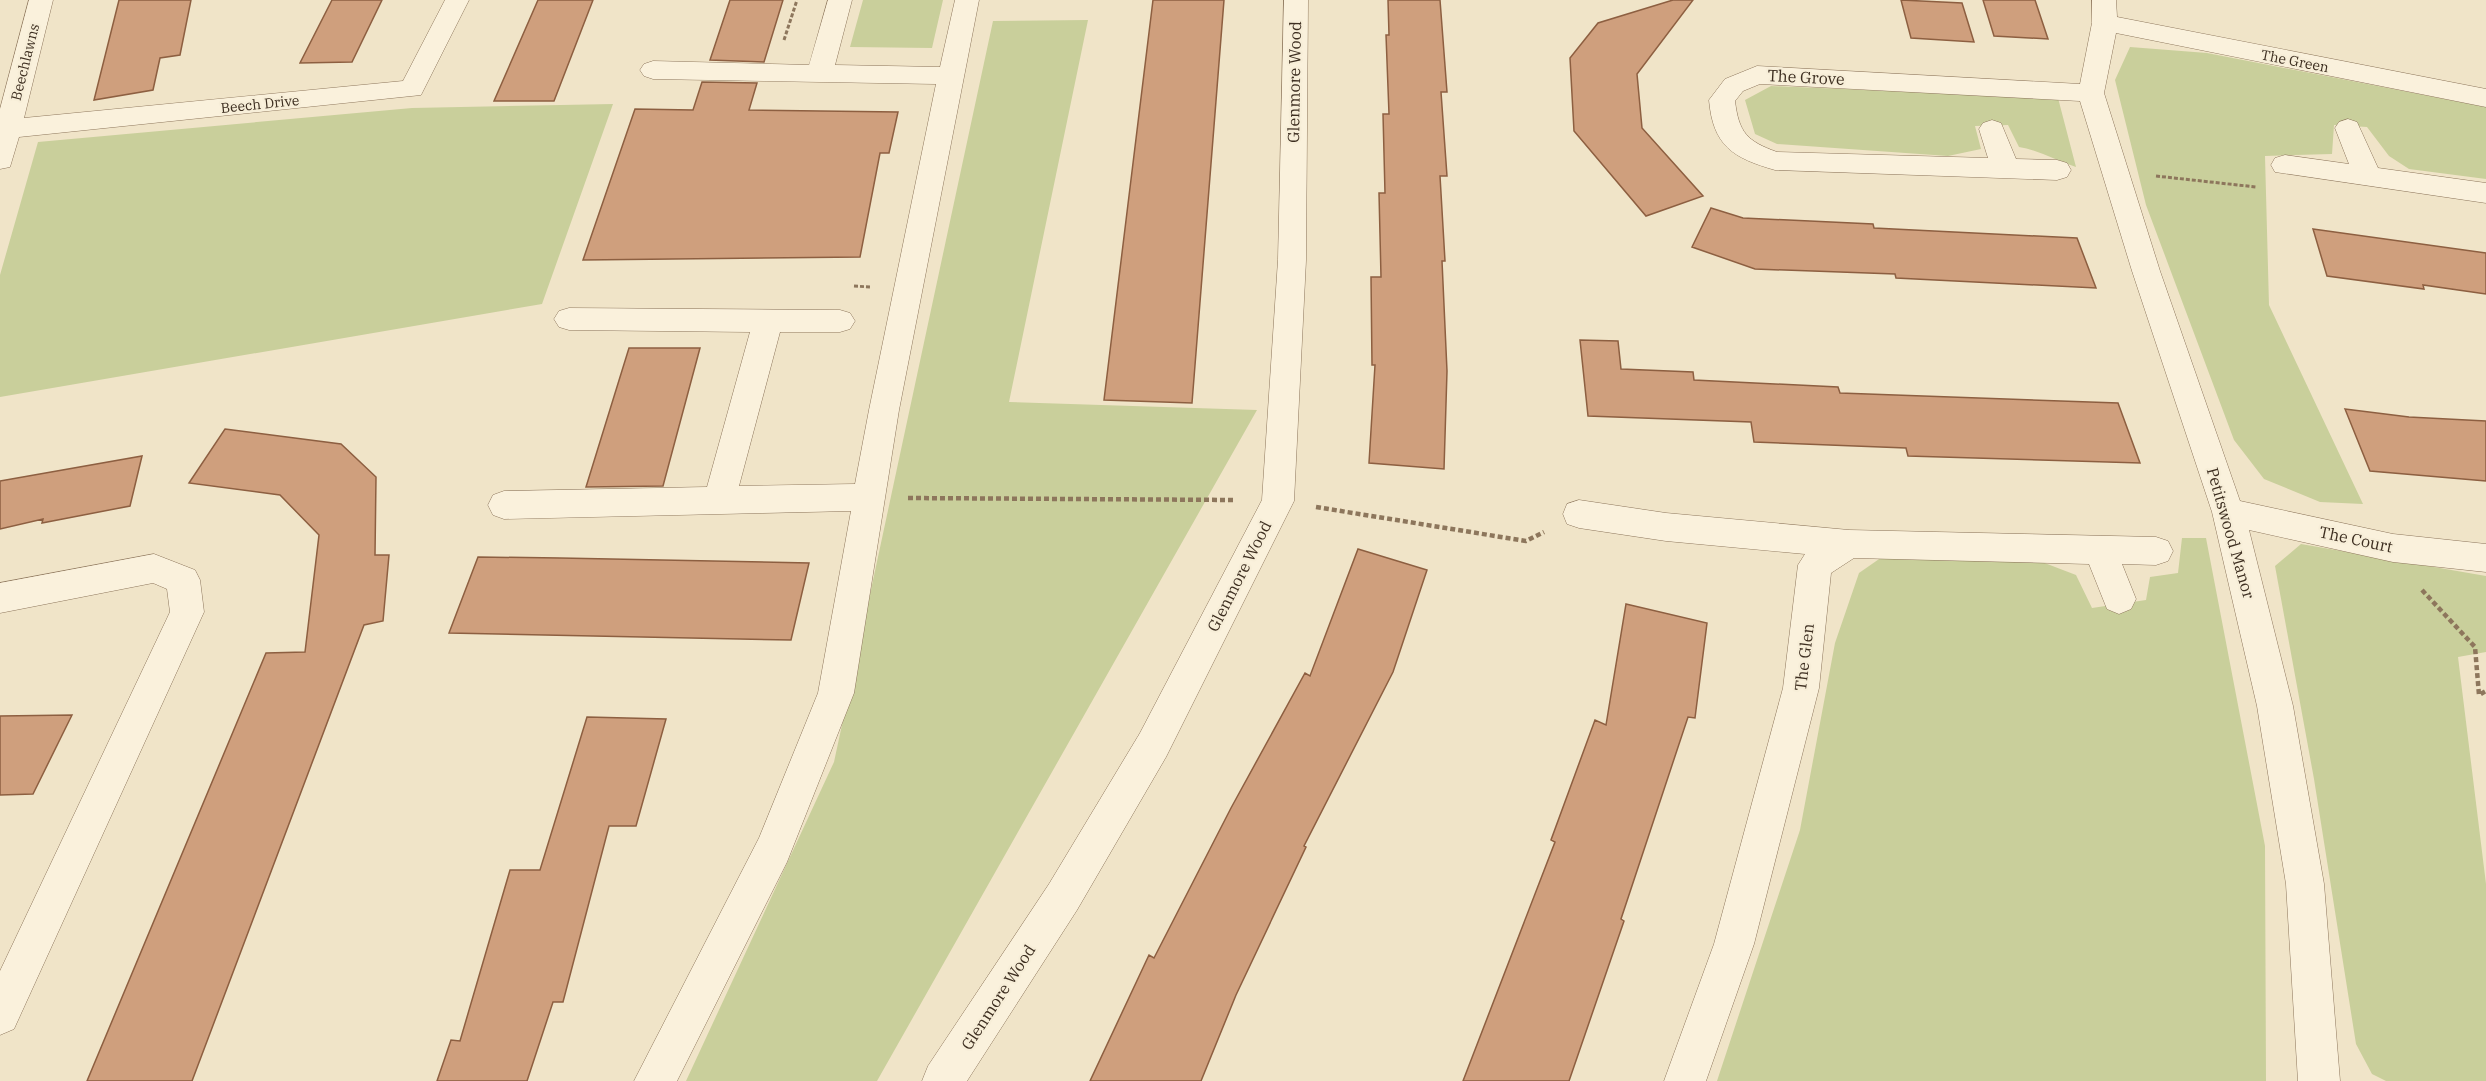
<svg xmlns="http://www.w3.org/2000/svg" width="2486" height="1081" viewBox="0 0 2486 1081" font-family="'IBM Plex Serif',serif">
<style>
.green{fill:#c9cf9b}
.building{fill:#cf9f7d;stroke:#8d5f41;stroke-width:1.5}
.lines{fill:none;stroke-linecap:round;stroke-linejoin:round}
.minor-casing{stroke:#8d765c;stroke-width:1}
.path-far1{stroke:#8d765c;stroke-width:3;stroke-dasharray:4 2;stroke-linecap:butt}
.path{stroke:#8d765c;stroke-width:4.5;stroke-dasharray:5 3;stroke-linecap:butt}
.minor{fill:#faf1dc;fill-rule:evenodd}
.labels{text-anchor:middle;dominant-baseline:central;stroke-width:4.5;stroke-linejoin:round;paint-order:stroke}
.far-street-label{font-size:14px;fill:#3d2e20;stroke:#f7eed8}
.street-label{font-size:16px;fill:#3d2e20;stroke:#f7eed8}
</style>
<rect width="100%" height="100%" fill="#f0e4c8"/>
<path class="green" d="M863 0H943L932 48 850 47Z
M1088 20 1009 402 1257 410 877 1081H686L834 762 993 21Z
M2130 47 2207 53 2486 107V179L2409 169 2389 156 2367 127 2334 125 2332 154 2265 156 2269 305 2363 504 2320 502 2264 479 2234 440 2146 205 2115 80Z
M1771 86 2058 98 2076 167C2057 161 2039 150 2019 147L2008 125 1975 126 1981 149 1948 156 1777 144 1755 134 1745 100Z
M613 104 542 304 0 397V275L38 142 412 108Z
M2182 538H2206L2265 846 2266 1081H1717L1800 830 1835 643 1859 573 1882 557 2042 562 2076 575 2092 608 2146 600 2150 577 2178 573Z
M2301 544 2486 576V652L2458 657 2486 884V1081H2386L2372 1074 2356 1044 2314 779 2275 566Z"/>
<path class="building" d="M119 0H191L180 55 160 58 153 90 94 100Z
M332 0H382L352 62 300 63Z
M538 0H593L554 101H494Z
M730 0H783L764 62 710 60Z
M1153 0H1224L1192 403 1104 400Z
M1388 0H1440L1447 92H1441L1447 176H1440L1445 261H1442L1447 371 1444 469 1369 463 1375 365H1372L1371 277H1381L1379 193H1385L1383 114H1389L1386 35H1389Z
M1673 0H1693L1637 74 1642 128 1703 196 1646 216 1574 131 1570 58 1598 23Z
M1901 0 1962 3 1974 42 1911 38Z
M1983 0H2035L2048 39 1994 36Z
M702 82 757 83 749 110 898 112 889 153H880L860 257 583 260 635 109 693 110Z
M1711 208 1743 218 1873 224 1874 228 2077 238 2096 288 1896 278 1895 274 1755 269 1692 247Z
M2313 229 2486 253V294L2423 285 2424 289 2327 276Z
M1580 340 1618 341 1621 369 1693 372 1694 380 1838 387 1840 393 2118 403 2140 463 1908 456 1906 448 1754 442 1751 422 1588 416Z
M629 348H700L663 486 586 487Z
M2345 409 2409 417 2486 421V481L2370 471Z
M225 429 341 444 376 477 375 555H389L383 621 364 625 192 1081H87L266 653 305 652 319 535 280 495 189 483Z
M142 456 130 506 42 523 43 519 0 529V481Z
M1358 549 1427 570 1393 672 1304 846 1306 847 1236 995 1201 1081H1090L1149 955 1154 958 1231 808 1305 673 1310 676Z
M478 557 560 558 809 563 791 640 449 633Z
M1626 604 1707 623 1695 718 1688 717 1621 919 1624 921 1569 1081H1463L1555 842 1551 840 1595 720 1606 725Z
M72 715 33 794 0 795V716Z
M587 717 666 719 636 826H609L563 1002H553L527 1081H437L451 1040 460 1041 510 870H540Z"/>
<g class="lines">
<g class="minor-casing">
<path id="minor" d="M29 0H53L24 118 403 81 445 0H469L421 95 19 137 10 167 0 169V109Z
M828 0H852L835 65 940 67 955 0H979L899 410 854 693 787 862 677 1081H634L759 838 818 693 851 511 504 519 493 515 488 505 493 495 504 491 707 487 750 332 569 330 559 327 554 319 559 311 569 308 840 310 850 313 855 321 850 329 840 332H780L739 486 855 484 869 410 936 84 653 79 644 76 640 70 644 64 653 61 809 65Z
M1284 0H1308L1306 260 1294 501 1166 757 1077 910 967 1081H922L928 1066 1049 884 1140 733 1262 500 1278 260Z
M2092 0H2116L2117 17 2486 89V107L2116 33 2104 93 2160 271 2240 501 2393 534 2486 544V572L2393 562 2249 530 2293 706 2324 884 2340 1081H2298L2286 884 2257 706 2212 512 2132 271 2080 101 1760 84 1743 91 1735 101C1739 133 1747 141 1777 152L1988 158 1979 129 1983 123 1992 120 2001 123 2016 159 2057 160 2067 163 2071 170 2067 177 2057 180 1775 170C1733 158 1713 146 1709 100L1725 79 1757 66 2080 84 2092 23Z
M2348 119 2357 122 2378 168 2486 183V203L2275 172 2271 165 2275 158 2285 155 2349 164 2335 128 2339 122Z
M1579 500 1666 513 1849 530 2156 537 2168 541 2173 551 2168 561 2156 565 2122 564 2136 599 2131 609 2119 614 2107 609 2089 564 1854 558 1831 573 1819 688 1754 944 1706 1081H1664L1714 944 1783 688 1798 565 1805 554 1666 541 1579 528 1567 524 1563 514 1567 504Z
M154 554 195 570 200 580 204 612 14 1029 0 1035V971L170 612 167 589 153 583 0 613V583Z"/>
</g>
<path class="path-far1" d="M784 40 797 0
M2156 176 2256 187
M854 286 870 287"/>
<path class="path" d="M908 498 1234 500
M1316 507 1526 541 1544 532
M2422 590 2475 647 2479 695 2486 691"/>
<use href="#minor" class="minor"/>
</g>
<g class="labels">
<g class="far-street-label">
<text transform="translate(2295 61) rotate(11)">The Green</text>
<text transform="translate(25 62) rotate(-76)">Beechlawns</text>
<text transform="translate(260 104) rotate(-6)">Beech Drive</text>
</g>
<g class="street-label">
<text transform="translate(1806 77) rotate(3)">The Grove</text>
<text transform="translate(1294 82) rotate(-89)">Glenmore Wood</text>
<text transform="translate(2231 533) rotate(74)">Petitswood Manor</text>
<text transform="translate(2356 539) rotate(12)">The Court</text>
<text transform="translate(1239 576) rotate(-63)">Glenmore Wood</text>
<text transform="translate(1804 657) rotate(-83)">The Glen</text>
<text transform="translate(998 997) rotate(-57)">Glenmore Wood</text>
</g>
</g>
</svg>
